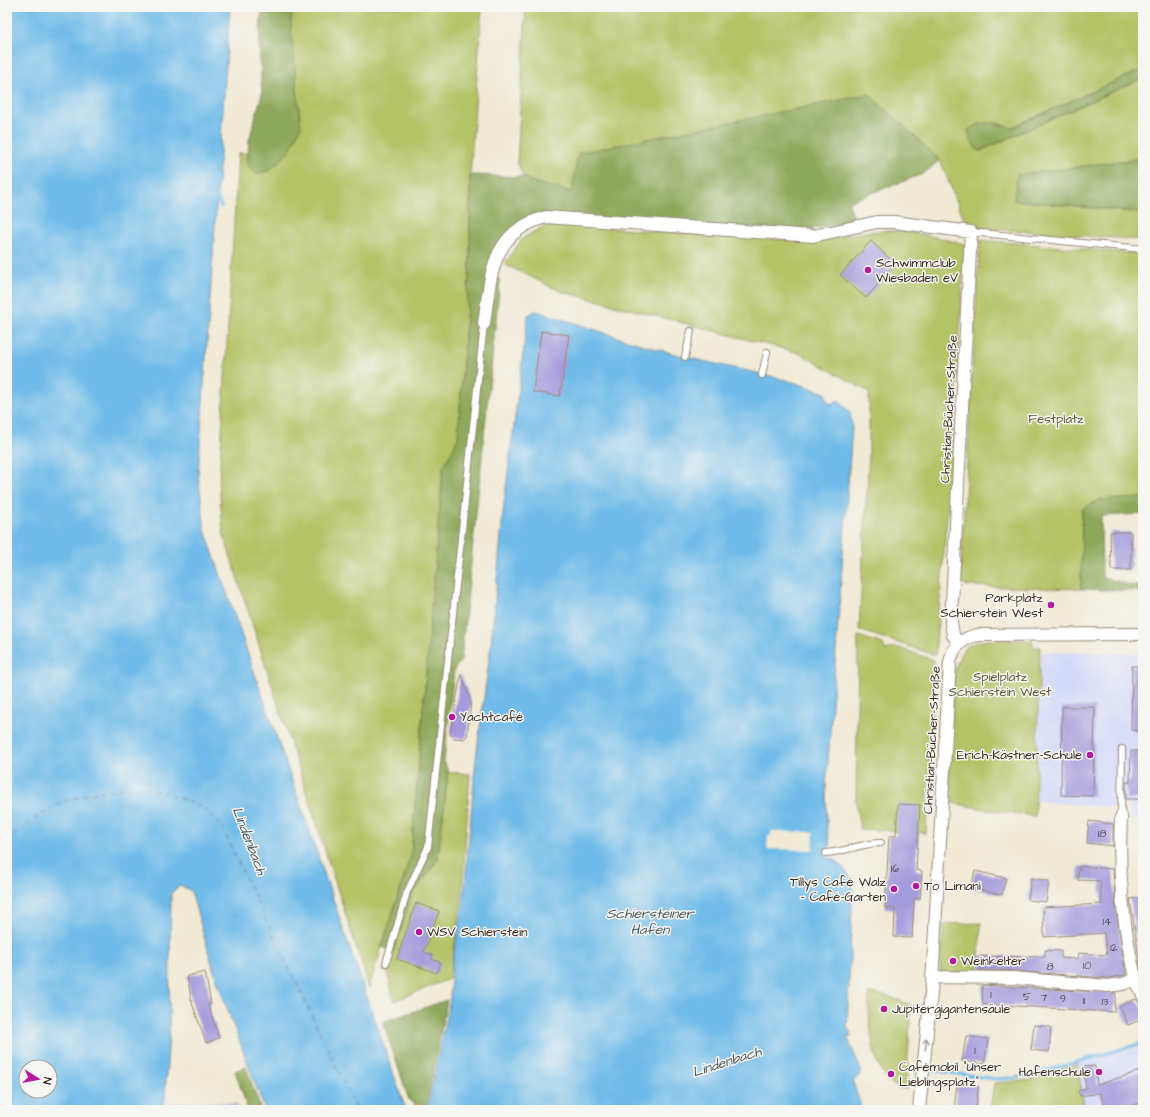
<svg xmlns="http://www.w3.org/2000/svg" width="1150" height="1117" viewBox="0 0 1150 1117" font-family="'Architects Daughter',sans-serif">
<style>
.built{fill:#d3d9f9}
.industrial{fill:#bcc3de}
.green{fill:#b4c366;stroke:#787642}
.forest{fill:#8fa95b;stroke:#656a3c}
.water{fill:#70bbe9;stroke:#567284;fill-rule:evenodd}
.pier{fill:#f1e9d4}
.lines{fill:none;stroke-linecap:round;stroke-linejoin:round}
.stream{stroke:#70bbe9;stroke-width:3.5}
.ferry{stroke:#4b565b;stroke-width:1;stroke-dasharray:5 4;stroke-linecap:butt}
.building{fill:#a49bdc}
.lane-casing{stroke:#968a79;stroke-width:8}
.street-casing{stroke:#968a79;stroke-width:14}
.lane{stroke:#fff;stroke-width:6}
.street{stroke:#fff;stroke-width:12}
.oneway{stroke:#a79f9a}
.poi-dot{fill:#b5179e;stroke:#f6f6f2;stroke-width:1.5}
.labels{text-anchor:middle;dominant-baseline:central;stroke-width:3;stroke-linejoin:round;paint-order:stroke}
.number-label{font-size:11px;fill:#55464e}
.poi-label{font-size:13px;fill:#3b2a1e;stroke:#f6f6f2;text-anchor:start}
.street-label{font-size:13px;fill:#3b2a1e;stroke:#f6f6f2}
.park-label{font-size:13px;fill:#5f5834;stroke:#f6f6f2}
.water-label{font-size:14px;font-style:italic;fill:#4b565b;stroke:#f6f6f2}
</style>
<rect width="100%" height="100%" fill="#f6f6f2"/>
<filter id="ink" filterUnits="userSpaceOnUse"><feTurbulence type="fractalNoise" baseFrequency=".025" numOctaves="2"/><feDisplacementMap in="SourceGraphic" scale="8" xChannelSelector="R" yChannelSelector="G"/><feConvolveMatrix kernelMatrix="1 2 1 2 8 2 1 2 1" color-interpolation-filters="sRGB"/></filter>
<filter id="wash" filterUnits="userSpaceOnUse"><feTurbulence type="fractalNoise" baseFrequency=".012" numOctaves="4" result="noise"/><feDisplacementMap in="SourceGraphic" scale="16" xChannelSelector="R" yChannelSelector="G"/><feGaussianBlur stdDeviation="0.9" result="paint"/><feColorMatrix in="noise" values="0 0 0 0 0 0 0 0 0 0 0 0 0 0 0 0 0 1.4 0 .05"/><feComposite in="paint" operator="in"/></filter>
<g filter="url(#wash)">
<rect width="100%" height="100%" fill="#f1e9d4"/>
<path class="built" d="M1041 652 1143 653V820H1130V805H1117L1111 808 1036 801Z
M1143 1047V1110H990L994 1083 1031 1080 1077 1064Z"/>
<path class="industrial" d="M198 1102 237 1103 239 1110H169V1103Z"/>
<path class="green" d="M282 7H482L470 175V261L458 438 443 468 411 855 369 987 223 533 219 483 238 153 272 156Z
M526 7H1143V69L1010 128 998 123 978 124 980 151 1143 78V158L1018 175 1014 200 1143 213V240L967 227 940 160 572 192 535 183 524 177 517 163Z
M548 224 807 241C831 239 855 232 880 231 908 229 938 238 965 244L953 449 935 655 859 630 869 454V392L799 353 560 291 504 264 523 238Z
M980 240 1143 254V498L1099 500 1082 509 1081 589 967 586 960 581Z
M858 636 883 644 885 650 896 647 934 660 926 833 860 829 856 803Z
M1032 640 1033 647H1040L1035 816 989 810 947 802 955 670C957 663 960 655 964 649 977 636 1015 640 1032 640Z
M448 772 470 774 461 905 449 979 394 1001 387 970 412 895 438 859Z
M981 923 978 973 940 974 943 924Z
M869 993 888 996 910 1005 911 1008 906 1089C871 1087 868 1019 869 993Z
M1077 1064 1085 1110H990L994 1083 1031 1080Z"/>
<path class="forest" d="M262 7H292L291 29 301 127 290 150 279 162 268 171 256 174 247 164 249 140 262 94 259 46Z
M1143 69V78L979 151C972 146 970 139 968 130 983 121 994 121 1011 128Z
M869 94 940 160 923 174 848 202 855 220 808 230 527 219 490 267 500 281 461 660 454 670 444 761 448 772 438 859 412 895 393 951 382 947 411 855 443 468 458 438 470 261V175L524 177 535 183 572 192 578 153Z
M1143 158V213L1014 200 1017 175Z
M1143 498V514L1101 516 1102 577 1133 586 1143 585V593L1140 591 1081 589 1082 509 1099 500Z
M447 1000 427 1102 425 1109H420L409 1100 383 1022Z
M246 1067 261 1110H248L235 1071Z"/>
<path class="water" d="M7 7H230L198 474 205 530 406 1110H265L216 978 191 891 180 885 171 893 169 1033 164 1110H7ZM26 1067H50V1091H26Z
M536 311C586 326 635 344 686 357 732 369 780 375 825 393L827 402 832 404 838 400 850 412 852 428 826 789 827 829 830 846 825 849 827 859 833 858C842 865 847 872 853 882L847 1029 851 1031V1037H847L862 1072 853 1082 862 1110H427L450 999 452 963 463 906 476 758 491 645 504 503 528 315Z"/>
<path class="pier" d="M771 831 814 832 813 850 767 849 768 836H771Z"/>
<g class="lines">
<path class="stream" d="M215 193 221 206
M932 1070 995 1079 1014 1078 1046 1071 1143 1043"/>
<path class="ferry" d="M7 843 32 820 67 800 104 791 141 787 186 800 207 811 222 828 357 1110"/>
</g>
<g id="blocks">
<path class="building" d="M871 241 896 265 866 298 840 275Z
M541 331 569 335 560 396 533 392Z
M1110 532H1131V570H1111Z
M1132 666H1143V731L1131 730Z
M461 674 471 702 467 736 464 739 454 738 450 734Z
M1062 707H1095L1093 796 1061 795Z
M1131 751H1143V799H1126V782H1130Z
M898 804 920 805 916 870 922 871 920 899 914 898 912 938 894 937 895 909 885 908 889 836H896Z
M1089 821 1113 824V846L1087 843Z
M1079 866 1113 869 1116 912 1126 975 1108 978 1014 971 980 970V956L1045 957V950L1061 951V958L1078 959 1079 953 1107 955 1104 933 1044 937 1043 907 1102 904 1100 881 1078 880Z
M975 871 1006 878 1002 895 971 888Z
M1031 878 1049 881 1046 902 1028 900Z
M1143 897V970H1141L1130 899Z
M416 903 439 911 424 952 433 955 432 959 441 963 437 973 397 959Z
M205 972 211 1004H208L219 1038 206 1043 192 1003 187 976Z
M982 985 1116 993 1114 1012 983 1004Z
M1136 999 1143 1008V1019L1128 1025 1120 1006Z
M1034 1025 1051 1027 1049 1052 1031 1050Z
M966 1036 988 1039 984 1064 962 1061Z
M1095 1066 1097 1085 1143 1070V1102L1118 1110H1106L1100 1093 1080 1096 1078 1091 1086 1088 1083 1067Z
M957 1083 978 1086 976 1110H954Z"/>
</g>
</g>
<g filter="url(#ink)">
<use href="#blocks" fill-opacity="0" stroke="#968a79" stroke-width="1"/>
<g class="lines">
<g class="lane-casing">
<path id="lane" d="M971 232 1143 249
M685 357 691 331
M762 375 767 352
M1121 817 1122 749
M826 853C845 852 861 843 881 843
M386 963 407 892 428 847 484 324"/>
</g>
<g class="street-casing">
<path id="street" d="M484 324C491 276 490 232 546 217L813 236 877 222H894L971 232 951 622 953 635 959 644
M1121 817C1119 861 1120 899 1128 943 1132 964 1133 976 1143 995
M932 977 1013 978 1108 986 1123 984 1143 977
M919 1110 932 983 950 662C953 647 962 638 978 635L1143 634"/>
</g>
<use href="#lane" class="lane"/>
<use href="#street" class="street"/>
</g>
<defs><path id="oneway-shaft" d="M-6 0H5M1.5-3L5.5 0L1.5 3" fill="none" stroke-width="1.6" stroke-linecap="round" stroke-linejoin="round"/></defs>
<use class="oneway" href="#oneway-shaft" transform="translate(926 1044) rotate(-84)"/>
</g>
<g class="poi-dot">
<circle cx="868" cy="270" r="4"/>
<circle cx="1051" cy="605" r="4"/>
<circle cx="452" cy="717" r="4"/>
<circle cx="1090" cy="755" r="4"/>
<circle cx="916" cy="886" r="4"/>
<circle cx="894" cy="889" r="4"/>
<circle cx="419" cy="932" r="4"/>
<circle cx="953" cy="961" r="4"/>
<circle cx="884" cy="1009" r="4"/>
<circle cx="1099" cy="1072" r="4"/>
<circle cx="891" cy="1074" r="4"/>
</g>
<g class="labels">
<g class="number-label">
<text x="1102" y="833">18</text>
<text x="895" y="868">16</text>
<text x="1107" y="921">14</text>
<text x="1114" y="947">12</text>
<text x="1087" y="965">10</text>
<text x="1050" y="966">8</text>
<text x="991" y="994">1</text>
<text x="1027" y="996">5</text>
<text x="1044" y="997">7</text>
<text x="1063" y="998">9</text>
<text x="1084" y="1000">11</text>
<text x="1105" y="1001">13</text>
<text x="975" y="1050">1</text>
</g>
<g class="poi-label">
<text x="876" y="263">Schwimmclub<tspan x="876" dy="15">Wiesbaden eV</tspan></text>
<text x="1043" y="598" text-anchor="end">Parkplatz<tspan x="1043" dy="15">Schierstein West</tspan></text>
<text x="460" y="717">Yachtcafé</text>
<text x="1082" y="755" text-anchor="end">Erich-Kästner-Schule</text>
<text x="886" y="882" text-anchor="end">Tillys Café Walz<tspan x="886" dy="15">- Café-Garten</tspan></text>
<text x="924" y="886">To Limani</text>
<text x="427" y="932">WSV Schierstein</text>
<text x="961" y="961">Weinkelter</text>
<text x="892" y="1009">Jupitergigantensäule</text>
<text x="899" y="1067">Cafémobil "Unser<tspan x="899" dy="15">Lieblingsplatz"</tspan></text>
<text x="1091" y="1072" text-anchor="end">Hafenschule</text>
</g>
<g class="street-label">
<text transform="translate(949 409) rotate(-87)">Christian-Bücher-Straße</text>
<text transform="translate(932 740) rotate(-87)">Christian-Bücher-Straße</text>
</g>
<g class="park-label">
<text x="1056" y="419">Festplatz</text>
<text x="1000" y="677">Spielplatz<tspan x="1000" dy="15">Schierstein West</tspan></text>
</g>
<g class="water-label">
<text transform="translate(249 841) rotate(69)">Lindenbach</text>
<text x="650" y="914">Schiersteiner<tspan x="650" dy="16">Hafen</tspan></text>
<text transform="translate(727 1062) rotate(-18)">Lindenbach</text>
</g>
</g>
<rect width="1150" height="1117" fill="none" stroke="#f6f6f2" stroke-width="24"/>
<g transform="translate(38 1079) rotate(101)"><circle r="19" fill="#f6f6f2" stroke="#aba49d"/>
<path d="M0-3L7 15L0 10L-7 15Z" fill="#b5179e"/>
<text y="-6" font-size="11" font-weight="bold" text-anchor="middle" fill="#3b2a1e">N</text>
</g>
</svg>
